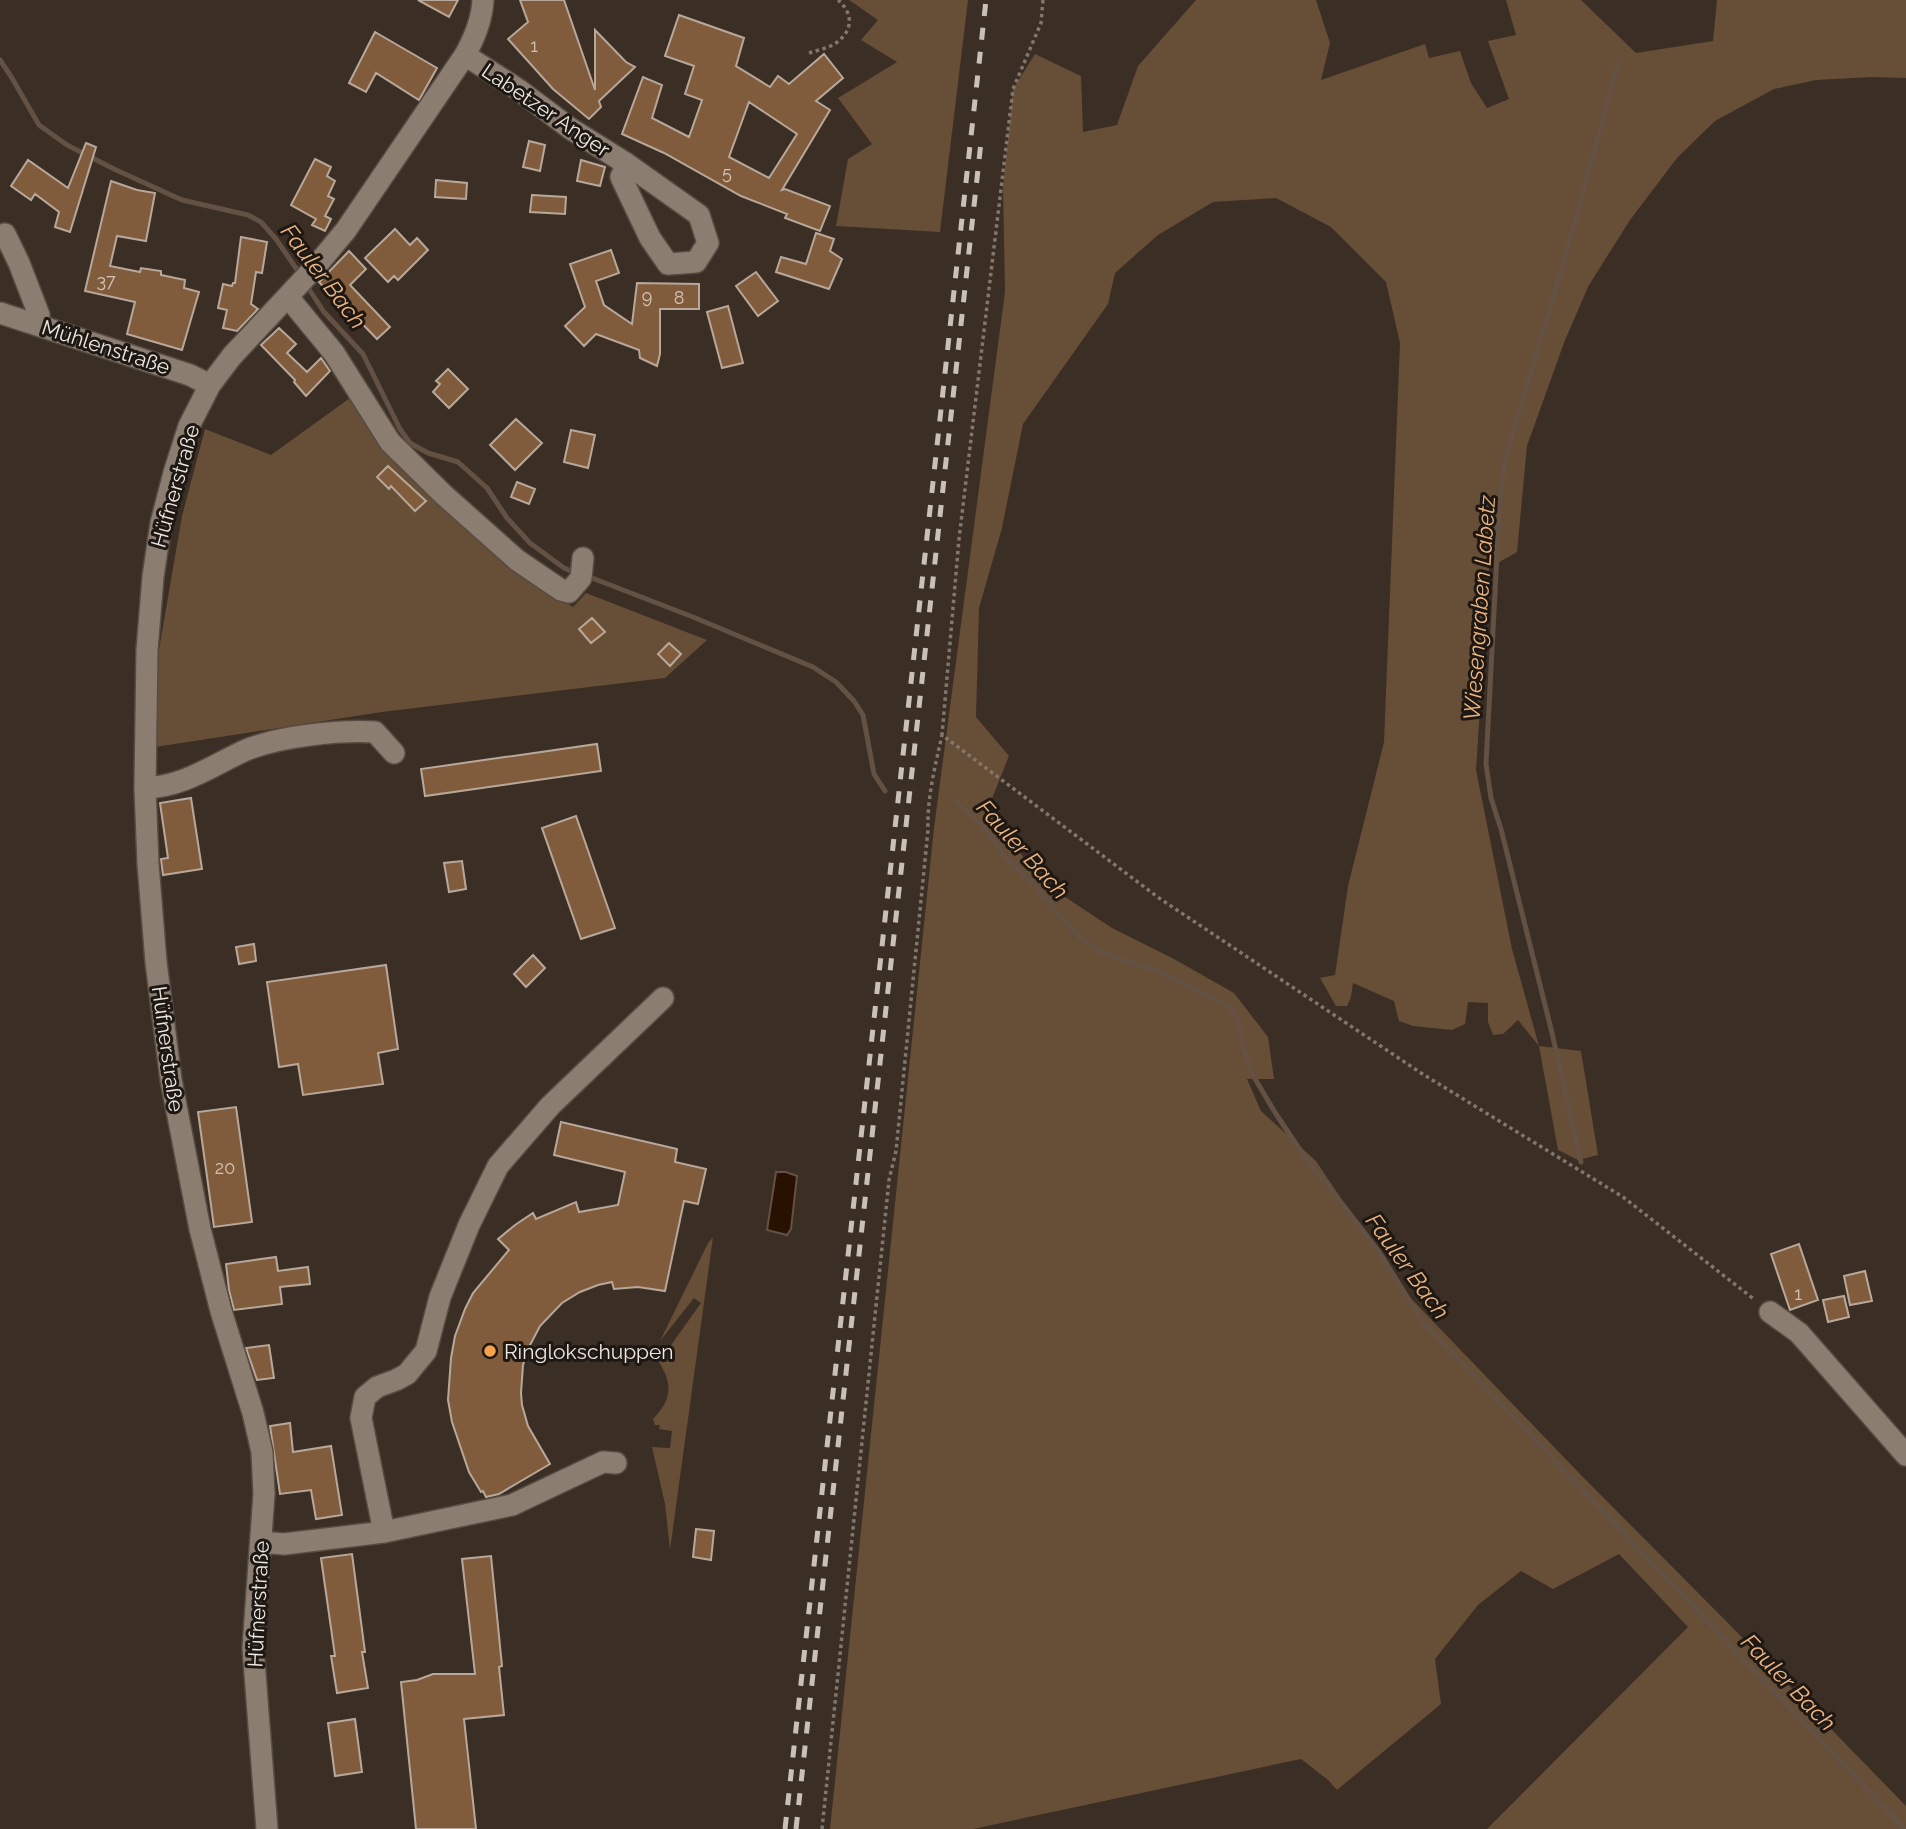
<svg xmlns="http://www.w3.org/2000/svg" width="1906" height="1829" viewBox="0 0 1906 1829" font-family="Raleway,sans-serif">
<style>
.green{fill:#674e37}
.water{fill:#281100;stroke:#635143;stroke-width:2}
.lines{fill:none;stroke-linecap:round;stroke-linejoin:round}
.stream{stroke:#635143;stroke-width:5}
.building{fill:#805c3c;stroke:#b8a89b;stroke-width:2;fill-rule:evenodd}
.minor-casing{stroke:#564c43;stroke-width:24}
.path{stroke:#82776e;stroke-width:3.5;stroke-dasharray:3.5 3.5;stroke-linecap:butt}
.minor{stroke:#8c7d71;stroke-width:21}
.rail{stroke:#c9c0b9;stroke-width:5;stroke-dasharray:12 12;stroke-linecap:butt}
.poi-dot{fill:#f7a14a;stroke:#1d1813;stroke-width:2.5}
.labels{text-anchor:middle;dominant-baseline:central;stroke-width:6;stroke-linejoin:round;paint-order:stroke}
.number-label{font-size:18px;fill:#d2c4b6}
.street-label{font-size:21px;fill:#eee6df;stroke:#1d1813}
.poi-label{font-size:21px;fill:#eee6df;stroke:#1d1813;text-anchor:start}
.water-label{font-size:23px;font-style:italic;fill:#eeb480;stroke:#1d1813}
</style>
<rect width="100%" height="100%" fill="#3b2e24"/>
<path class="green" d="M849 0H968L940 232 836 226 848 159 872 144 838 98 897 62 861 40 878 20Z
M1196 0H1316L1330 43 1321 80 1425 44 1429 58 1460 51 1471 83 1487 108 1509 99 1488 41 1516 35 1506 0H1581L1636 53 1713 41 1717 0H1906V78L1872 77 1816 80 1774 89 1715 121 1677 158 1630 220 1589 285 1565 340 1527 446 1517 552 1489 568 1476 770 1512 949 1539 1046 1581 1051 1598 1155 1578 1160 1558 1150 1539 1046 1518 1020 1503 1034 1493 1035 1488 1022V1003L1468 1002 1465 1024 1452 1030 1413 1026 1399 1021 1394 1001 1353 983 1351 997 1347 1006H1336L1320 978 1335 975 1348 886 1384 742 1400 343 1386 282 1331 227 1276 198 1213 202 1158 235 1115 273 1108 304 1023 424 1002 528 979 608 976 717 1009 756 987 811 1044 883 1112 928 1174 959 1234 993 1268 1037 1274 1079H1247L1261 1111 1316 1161 1400 1287 1579 1473 1729 1624 1906 1806V1829H1487L1688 1627 1619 1554 1553 1589 1521 1571 1478 1605 1435 1659 1441 1704 1337 1790 1328 1780 1301 1759 973 1829H830L934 828 1005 292 1003 187 1013 89 1035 54 1081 76 1083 132 1117 125 1138 66Z
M350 398 520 571 573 607 586 593 707 640 665 678 382 712 155 747 156 667 182 516 205 429 271 455Z
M713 1237 670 1550 665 1504 652 1447 670 1448 672 1431 659 1429 660 1425H655L653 1419C672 1399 673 1385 659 1362L701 1303 694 1298 660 1341 708 1243Z"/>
<path class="water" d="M776 1172H786L797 1176 791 1229 787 1235 767 1230Z"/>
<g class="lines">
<path class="stream" d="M0 60 12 78 39 125 67 145 114 169 182 200 248 215 261 222 276 239 300 274
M305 283 324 312 363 354 400 429 410 443 428 453 458 462 487 488 507 518 530 543 564 568 575 573
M587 576 693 617 813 667 836 682 854 701 863 715 874 774 885 791
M955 800 984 827 1005 857 1031 882 1079 937 1100 952 1162 973 1222 1003 1234 1012 1240 1026 1243 1047 1254 1077 1276 1114 1310 1165 1330 1188 1380 1253 1422 1321 1905 1829
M1581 1162 1552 1033 1501 829 1491 798 1486 764 1500 498 1505 460 1565 257 1619 60"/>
</g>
<path class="building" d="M418 0H458L449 17Z
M520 0H564L595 90V30L626 62 635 67 599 101 601 107 589 119 553 89 508 39 528 22Z
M679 15 744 38 736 66 770 87 778 76 789 84 824 54 843 78 816 101 830 110 782 190 785 189 830 206 820 231 785 218 787 214 741 196 664 153 622 134 643 77 662 85 652 118 689 137 702 100 685 94 694 66 665 56ZM749 102 797 134 769 178 729 157Z
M375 32 437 68 419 100 376 73 366 92 349 83Z
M529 141 545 145 540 171 523 167Z
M86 143 96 147 70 232 55 227 59 212 35 194 31 200 11 186 28 160 68 188Z
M315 159 331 167 327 176 335 181 328 196 334 199 325 216 331 219 325 231 312 225 316 219 291 205Z
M581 160 605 167 600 186 577 181Z
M436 180 467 183 466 199 435 197Z
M111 181 137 190 155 193 146 241 117 236 110 266 140 272 141 268 161 271V275L185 280 184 288 199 292 182 350 127 334 135 302 85 291Z
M532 195 566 197 565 214 530 212Z
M395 229 410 245 417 238 428 250 398 280 394 276 388 282 365 258Z
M816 233 834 239 830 251 842 259 829 289 776 272 781 257 806 264Z
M241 237 267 242 262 273 256 272 251 304 258 309 237 331 223 328 227 310 218 308 223 284 232 286 233 283H235Z
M611 250 619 273 596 281 604 305 632 324 637 283 699 284V309H660V354L657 366 640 358 639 350 596 334 584 346 565 326 585 307 570 264Z
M349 251 366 269 350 285 390 327 377 339 343 304 341 306 319 282Z
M756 272 778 301 758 316 736 286Z
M728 306 743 363 722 368 707 312Z
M279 328 296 344 287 353 307 372 321 358 330 371 306 396 294 382 295 380 261 345Z
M448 369 468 389 449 408 433 392 440 384 436 381Z
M516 419 542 443 515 470 490 445Z
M571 430 595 435 588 468 564 462Z
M388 466 426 501 415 511 391 486 389 489 377 477Z
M517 482 535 489 529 504 511 497Z
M592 618 605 632 591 643 579 629Z
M669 643 681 654 670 666 658 654Z
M597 744 601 771 425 796 421 769Z
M191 798 202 869 163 875 161 859 168 858 160 803Z
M576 816 615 928 581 939 542 828Z
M462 861 466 889 449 892 444 863Z
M254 944 256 961 239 964 236 947Z
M533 955 545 968 526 987 514 974Z
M386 965 398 1049 378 1053 383 1084 303 1095 298 1064 279 1067 267 982Z
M236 1107 252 1222 214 1227 198 1112Z
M561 1122 677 1149 675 1162 706 1169 698 1204 684 1201 665 1291 638 1287 614 1289 612 1282 598 1285 580 1292 562 1303 540 1326 529 1347 523 1365 521 1393 522 1405 528 1426 550 1464 499 1494 486 1497 483 1491 481 1492 469 1472 452 1422 448 1400 451 1358 455 1336 465 1309 473 1293 509 1250 498 1239 515 1225 533 1213 536 1219 576 1202 579 1212 618 1205 625 1172 554 1155Z
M1799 1244 1818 1300 1790 1310 1771 1254Z
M276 1257 278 1271 308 1267 310 1284 280 1287 282 1304 234 1310 229 1290 226 1264Z
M1865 1271 1872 1301 1850 1305 1844 1276Z
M1844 1296 1849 1317 1828 1322 1823 1300Z
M269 1345 274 1378 257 1380 246 1348Z
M290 1423 293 1452 331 1446 342 1515 316 1519 311 1490 280 1494 270 1426Z
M696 1529 714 1531 711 1560 693 1557Z
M352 1554 365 1652H362L368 1688 337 1693 331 1656H335L321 1558Z
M491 1556 502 1666 499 1667 504 1715 464 1719 476 1829H416L401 1682 417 1680 433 1674H475L462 1559Z
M355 1719 362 1772 335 1776 328 1723Z"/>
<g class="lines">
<g class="minor-casing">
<path id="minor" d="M465 55 519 90 571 129 627 164 699 215 708 243 696 262 668 264 650 238 621 177 627 164
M5 234 19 263 39 315 37 325
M288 297 334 353 390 442 444 495 517 560 561 590 569 592 581 578 583 558
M0 313 190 375 210 385
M145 788C183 787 213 765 246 750 280 736 339 730 375 732L394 753
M1770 1312 1799 1333 1906 1455
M384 1532 361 1418 365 1397 377 1387 396 1380 407 1374 426 1351 440 1297 469 1225 498 1166 550 1106 663 998
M261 1542 284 1544 384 1532 512 1505 603 1462 616 1463
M267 1829 253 1648 264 1494 262 1452 253 1413 221 1311 200 1229 171 1080 156 962 148 864 145 788 147 650 153 577 161 523 174 473 189 426 210 385 232 356 317 265 346 230 465 55C475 37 482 20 483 0"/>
</g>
<path class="path" d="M1043 0 1041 23 1013 89 959 539 942 735 1159 898 1421 1073 1623 1197 1755 1300
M809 53C818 50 829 48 836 43 854 30 853 13 838 0
M822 1829 889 1180 896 1151 928 830C927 797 935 767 942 735"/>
<use href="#minor" class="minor"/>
<path class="rail" d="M785 1829 986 0
M796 1829 981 142"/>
</g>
<circle class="poi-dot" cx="490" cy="1351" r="7"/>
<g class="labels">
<g class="number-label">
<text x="534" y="45">1</text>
<text x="727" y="172">5</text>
<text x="106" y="280">37</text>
<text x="647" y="296">9</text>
<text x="679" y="297">8</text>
<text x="225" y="1167">20</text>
<text x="1798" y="1293">1</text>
</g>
<g class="street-label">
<text transform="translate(546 110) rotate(34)">Labetzer Anger</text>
<text transform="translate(106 347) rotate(18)">Mühlenstraße</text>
<text transform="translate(175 486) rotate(-74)">Hüfnerstraße</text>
<text transform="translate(168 1049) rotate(82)">Hüfnerstraße</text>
<text transform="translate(258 1604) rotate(-87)">Hüfnerstraße</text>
</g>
<g class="poi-label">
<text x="504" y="1351">Ringlokschuppen</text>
</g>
<g class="water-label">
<text transform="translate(324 276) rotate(53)">Fauler Bach</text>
<text transform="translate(1479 608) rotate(-86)">Wiesengraben Labetz</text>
<text transform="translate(1023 849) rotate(48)">Fauler Bach</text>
<text transform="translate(1408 1266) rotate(54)">Fauler Bach</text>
<text transform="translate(1789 1682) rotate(46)">Fauler Bach</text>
</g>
</g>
</svg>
